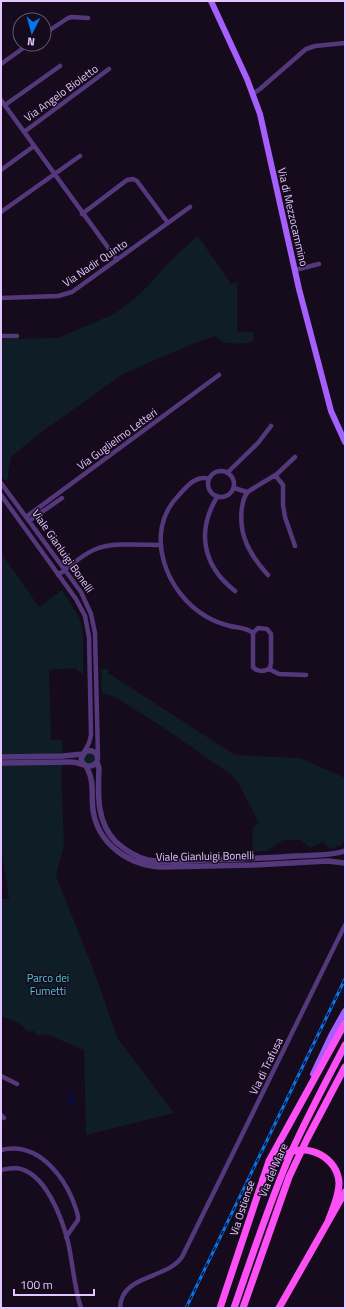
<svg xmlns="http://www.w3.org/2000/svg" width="346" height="1309" viewBox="0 0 346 1309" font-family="'Titillium Web',sans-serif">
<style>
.green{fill:#0f1d26}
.water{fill:#0b0938}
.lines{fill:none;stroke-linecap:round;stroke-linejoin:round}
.minor{stroke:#55377b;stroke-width:4.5}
.tertiary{stroke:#55377b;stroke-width:5.5}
.secondary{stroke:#a45ffd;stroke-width:6}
.primary{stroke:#fd4ff6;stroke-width:7}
.rail-casing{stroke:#0275ef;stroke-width:3}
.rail{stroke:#150b1c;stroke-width:1.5;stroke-dasharray:4.5;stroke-linecap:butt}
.primary-bridge{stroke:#fd4ff6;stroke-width:7}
.labels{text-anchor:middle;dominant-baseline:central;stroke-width:3;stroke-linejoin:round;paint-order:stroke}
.street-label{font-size:11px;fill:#e4c7fe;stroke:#150b1c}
.park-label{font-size:11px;fill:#55c6dc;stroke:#150b1c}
</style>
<rect width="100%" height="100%" fill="#150b1c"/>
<path class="green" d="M198 236 231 284 237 282V332H252L254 336 252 342C247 344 227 344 223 342 220 341 218 338 216 336L194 343 123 374 36 436 11 457 8 473V479L4 480 1 475V339L58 338 114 314 134 299 148 286 171 260Z
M1 553 39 607 62 590 79 617 82 626 83 635V675L75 668 49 670 51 740H62L63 768 61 769 64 845 56 876 92 966 118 1039 174 1113 86 1135 84 1050 46 1034 38 1036 33 1030 29 1032 20 1024 1 1016V899H9L1 846Z
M101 669H108V673L235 755 300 758 345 778V840L341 845 331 849 322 842 310 848 301 840H283L267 851 252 852 253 828 259 823 239 784 233 776 161 726 115 697 102 693Z
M83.5 759a5.5 5.5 0 1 1 11 0a5.5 5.5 0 1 1-11 0Z"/>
<path class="water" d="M69 1093 75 1094 73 1106 67 1105Z"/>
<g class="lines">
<path class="minor" d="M44 34 68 18 72 17 88 18
M1 64 29 44
M253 94 260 89 306 49 315 46 345 43
M1 100 117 260
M5 105 60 66
M24 132 109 69
M1 170 34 146
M1 212 80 156
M82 214 127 180 133 179 137 181 168 223
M295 270 319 264
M1 298 58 296 72 292 190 207
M1 336H17
M208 484a13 13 0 1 1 26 0a13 13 0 1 1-26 0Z
M227 473 258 443 271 426
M275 475 283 485V505L285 517 295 546
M209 479C197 474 186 487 179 495 142 532 166 594 207 617 214 621 222 624 230 626 238 628 245 627 253 633
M1 483 81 592 91 614 95 633 98 757
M234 488 247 492
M1 495 76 599 85 616 89 637 91 735 89 743 83 754
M217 497C196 532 203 566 235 591
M26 517 219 375
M29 521 62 498
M58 575C70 566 83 554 96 549 112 542 144 545 161 545
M268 575C250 555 238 535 242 507 243 501 244 495 249 491L277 474 295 457
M258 628 267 629 271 634V663L270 668C265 672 257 672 253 667V633Z
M269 669 279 674 306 675
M1 1076 17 1084
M1 1115 4 1118
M1 1150C41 1140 69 1182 78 1216V1220L66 1237
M1 1170C6 1169 11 1168 16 1168 45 1171 62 1218 68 1242 73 1264 74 1287 81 1308
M120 1308C121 1274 166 1280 182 1257L345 925"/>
<path class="tertiary" d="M1 757 63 756 83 754
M97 762 99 768C98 794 96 822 116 842 125 850 136 857 148 860 167 863 189 860 209 860 238 859 267 858 297 856 313 855 330 856 345 851
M1 763 72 762C77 762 88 767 90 766 102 765 99 746 85 752L81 759 83 764
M85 765C95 779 91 794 93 810 98 845 130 866 163 867L252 865 328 861 345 863"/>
<path class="secondary" d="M211 1 247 79 260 114 299 289 331 411 345 442
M313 1074 332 1034 345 1011"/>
<path class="primary" d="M220 1308 269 1161 345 1023
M234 1308C251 1259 267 1210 287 1162 304 1122 325 1084 345 1045
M243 1308 289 1177 307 1139 345 1067
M279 1308 345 1192"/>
<g class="rail-casing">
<path id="rail" d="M186 1308 345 979"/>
</g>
<use href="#rail" class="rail"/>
<path class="primary-bridge" d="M263 1179C270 1169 275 1159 286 1154 308 1142 338 1158 339 1183 339 1196 333 1208 329 1219"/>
</g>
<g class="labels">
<g class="street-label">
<text transform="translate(61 93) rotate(-36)">Via Angelo Bioletto</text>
<text transform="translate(293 217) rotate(77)">Via di Mezzocammino</text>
<text transform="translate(95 263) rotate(-34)">Via Nadir Quinto</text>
<text transform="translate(117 439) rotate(-36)">Via Guglielmo Letteri</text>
<text transform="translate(63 551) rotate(55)">Viale Gianluigi Bonelli</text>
<text transform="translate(205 856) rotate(-1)">Viale Gianluigi Bonelli</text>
<text transform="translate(266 1066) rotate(-64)">Via di Trafusa</text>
<text transform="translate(273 1170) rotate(-67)">Via del Mare</text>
<text transform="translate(242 1208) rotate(-72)">Via Ostiense</text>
</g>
<g class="park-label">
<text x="48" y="978">Parco dei<tspan x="48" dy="13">Fumetti</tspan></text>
</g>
</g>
<rect width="346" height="1309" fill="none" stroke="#e4c7fe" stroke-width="4"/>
<g transform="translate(32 32) rotate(186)"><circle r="19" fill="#150b1c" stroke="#685676"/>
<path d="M0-3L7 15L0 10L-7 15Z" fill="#0275ef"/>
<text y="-6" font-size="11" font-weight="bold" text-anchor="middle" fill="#e4c7fe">N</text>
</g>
<path d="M14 1289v6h80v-6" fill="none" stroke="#e4c7fe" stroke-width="2"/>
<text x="20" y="1289" font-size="12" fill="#e4c7fe" stroke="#150b1c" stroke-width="3" paint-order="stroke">100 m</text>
</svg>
